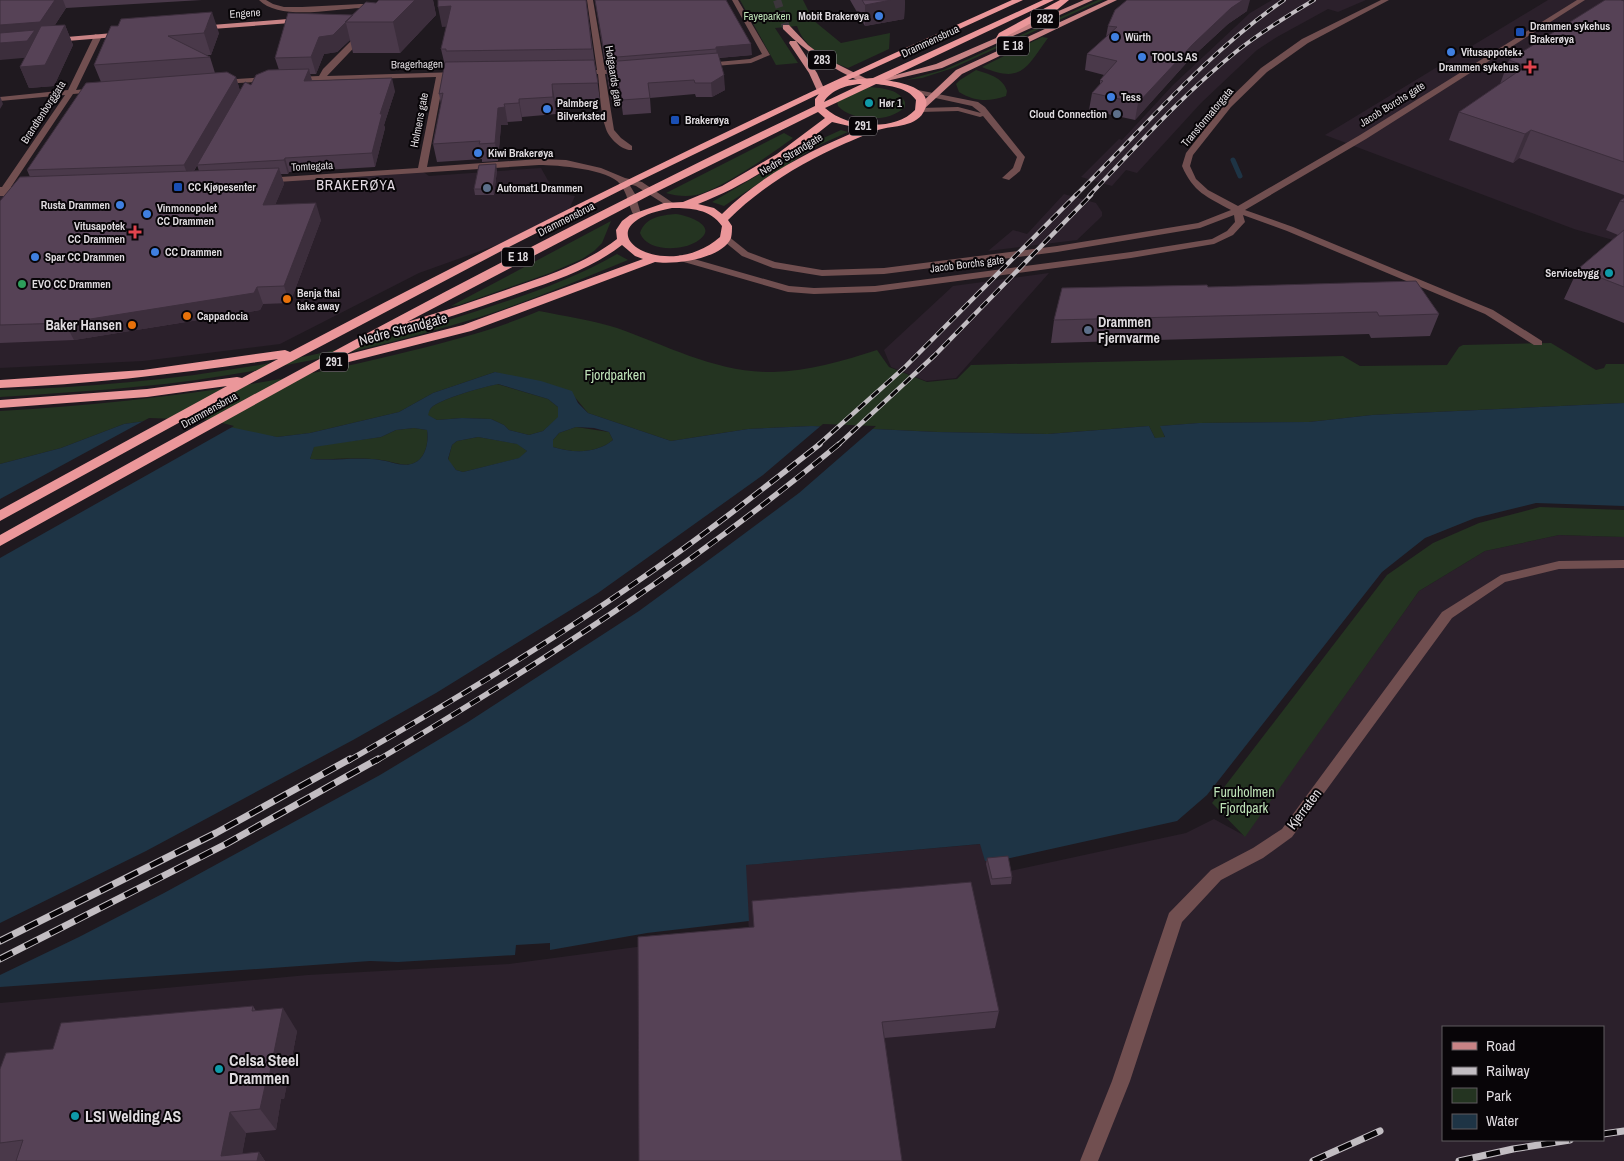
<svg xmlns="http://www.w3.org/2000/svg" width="1624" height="1161" viewBox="0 0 1624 1161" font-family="'Archivo Narrow',sans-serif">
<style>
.built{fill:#2b202b;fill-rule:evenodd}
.green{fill:#243421}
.water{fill:#1e3445;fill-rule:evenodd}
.pier{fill:#1f191f}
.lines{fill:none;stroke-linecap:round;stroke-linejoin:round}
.stream{stroke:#1e3445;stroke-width:5}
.major-tunnel{stroke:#3c363c;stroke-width:8;stroke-dasharray:8 4;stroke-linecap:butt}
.minor{fill:#714f50;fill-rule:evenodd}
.major{fill:#c88385;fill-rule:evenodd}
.highway{fill:#eb979a;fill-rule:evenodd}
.rail-far3-casing{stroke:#c2bdc2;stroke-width:4}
.rail-far2-casing{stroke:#c2bdc2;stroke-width:4.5}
.rail-far1-casing{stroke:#c2bdc2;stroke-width:5.5}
.rail-casing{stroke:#c2bdc2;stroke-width:7}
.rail-far3{stroke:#080508;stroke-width:2.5;stroke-dasharray:7;stroke-linecap:butt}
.rail-far2{stroke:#080508;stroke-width:3;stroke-dasharray:9;stroke-linecap:butt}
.rail-far1{stroke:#080508;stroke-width:4;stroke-dasharray:11;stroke-linecap:butt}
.rail{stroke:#080508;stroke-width:5;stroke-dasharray:14;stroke-linecap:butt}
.wall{fill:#4a394a}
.shaded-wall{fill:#3c2e3c}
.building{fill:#564256;stroke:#3c2e3c}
.shop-dot{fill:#3f7fe0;stroke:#080508;stroke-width:2}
.transit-dot{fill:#1a4fb4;stroke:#080508;stroke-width:2}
.health-dot{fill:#e0444e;stroke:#080508;stroke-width:2}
.culture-dot{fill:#0f9aa8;stroke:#080508;stroke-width:2}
.service-dot{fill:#5c6f8a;stroke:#080508;stroke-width:2}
.leisure-dot{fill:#2e9e5b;stroke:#080508;stroke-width:2}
.food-dot{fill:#e8710a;stroke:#080508;stroke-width:2}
.labels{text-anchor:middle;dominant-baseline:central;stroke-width:4;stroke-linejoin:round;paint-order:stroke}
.far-street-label{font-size:11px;fill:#dfdbdf;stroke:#080508}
.far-park-label{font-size:11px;fill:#bee2b7;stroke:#080508}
.far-poi-label{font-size:11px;font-weight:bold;fill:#dfdbdf;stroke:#080508;text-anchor:start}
.shield{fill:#080508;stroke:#9e9b9e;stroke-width:1}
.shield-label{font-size:12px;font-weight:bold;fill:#dfdbdf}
.far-quarter-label{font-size:14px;letter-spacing:1px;fill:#e4dbe4;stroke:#080508}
.poi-label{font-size:14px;font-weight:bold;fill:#dfdbdf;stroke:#080508;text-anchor:start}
.street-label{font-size:14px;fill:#dfdbdf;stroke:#080508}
.park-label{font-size:14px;fill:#bee2b7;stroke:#080508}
.near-poi-label{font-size:16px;font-weight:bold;fill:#dfdbdf;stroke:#080508;text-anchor:start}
</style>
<rect width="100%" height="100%" fill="#1f191f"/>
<path class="built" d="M1272 0H1366L1338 12 1328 9 1277 37 1257 50 1201 103 1137 173 1126 170 1112 186 1081 177 1119 139 1122 140 1173 85 1250 13Z
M1548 0H1624V243L1574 229 1325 135Z
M541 168 555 193 575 196 564 221 419 273 280 344 143 361 0 368V190L422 171 429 176Z
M1064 194 1096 203 1102 212V216L1098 220 1077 240 988 251 1013 230 1027 234Z
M1049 273 956 378 926 381 891 367 884 350 953 286Z
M1559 535 1624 537V1161H0V1003L308 975 509 964 749 932 745 865 981 844 1006 859 1010 871 1186 833 1214 819 1245 836 1419 591 1485 551ZM1443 1027H1603V1140H1443Z"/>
<path class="green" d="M740 0H803L813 20 841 43 890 33 889 49 848 68C828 61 804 48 797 26L775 28 798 63 776 65Z
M1098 0H1103L953 68 922 78 906 80 943 70 966 60Z
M1042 37 1048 38C1026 68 1022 84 982 67Z
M976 70C988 74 1003 77 1007 91L1006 96C988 102 976 102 959 92L956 84 960 80Z
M866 87C880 88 898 88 905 102V107C889 123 853 122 838 106L837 101Z
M841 130 848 132 815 147 724 206 712 202 819 140Z
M784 133 793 138C771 154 722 189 696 195 686 197 676 196 666 193Z
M676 214C690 216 721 227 696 242 681 251 647 252 640 233 645 217 662 215 676 214Z
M611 221 602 243 594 251 582 259 550 273 459 305 451 306Z
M617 254 628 260C579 280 530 301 480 317 396 343 309 363 222 376 149 388 74 392 0 397V390C160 386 321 362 474 312 523 296 572 280 617 254Z
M539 311C564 316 592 320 617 328 668 346 717 373 773 372 809 371 843 361 877 350L889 367 927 382 957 379 971 365 1343 356 1360 366 1447 365 1459 347 1463 345 1551 343 1596 370 1604 368 1606 364H1624V403L1372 415 1309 422 1199 423 1161 426 1165 438H1155L1149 426 1048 434 937 432 812 426 748 429 671 441 588 413 573 395 495 372 433 393 399 412 310 433 277 437 145 421 124 424 61 448 0 464V411C133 403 264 387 394 355 442 343 493 331 539 311Z
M497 384 548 399 558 407V418L543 431 529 435 509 430 504 425 491 419 462 418 437 420 427 415C428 413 429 410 431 408 439 399 484 387 497 384Z
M576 427 609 432 613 440C596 454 573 453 553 447V440L559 433Z
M414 428 427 430C429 441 426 458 414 463 406 467 396 463 387 461 363 456 335 460 310 459L314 446 381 437 396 430Z
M478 437 518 444 527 451 520 458 463 472 456 470 448 460 452 445 457 441Z
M1540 507 1624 510V537L1559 535 1485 551 1419 591 1245 837 1212 803 1387 575 1433 543 1479 523Z"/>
<path class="water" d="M495 372 541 381 572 391 578 403 588 413 671 441 748 429 812 426 937 432 1048 434 1149 426 1155 438 1165 437 1160 426 1199 423 1309 422 1372 415 1624 403V506L1536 503 1475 518 1425 538 1382 572 1207 795 1177 821 1006 859 985 861 980 844 746 865 749 921 647 933 550 950V943L516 945 515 955 398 962 370 961 0 987V464L61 448 124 424 145 421 211 423 277 437 310 433 399 412 433 393ZM498 384 548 399 558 407V417L543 431 529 435 509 430 504 425 491 419 462 418 437 420 428 415C429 413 429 410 431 408 439 399 484 387 498 384ZM576 427 594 428 609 432 613 440C596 454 573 453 553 447V440L559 433ZM414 428 427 430C429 441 426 458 414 463 404 468 390 461 380 460 357 457 333 461 310 459L314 447 381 437 396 430ZM478 437 517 444 527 451 519 458 463 472 456 470 448 459 452 445 457 441Z"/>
<path class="pier" d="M149 418 211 420 234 426 0 558V499Z
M823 424 876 426 799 493 721 551 639 611 468 722 380 775 164 893 79 937 0 975V923L146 851 353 740 436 693 598 593 763 475Z"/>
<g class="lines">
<path class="stream" d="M1233 160 1240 176"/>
<path class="major-tunnel" d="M777 0 786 27"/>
<path class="minor" d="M259 0H266L273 4 284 7H302L361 4 388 5 397 0H405C401 3 394 9 388 9 380 10 370 8 361 8 334 9 279 21 259 0Z
M587 0H593L605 70 623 69 627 71 623 73 605 74 614 130 621 138 632 146V150C622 151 609 138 606 129 600 113 600 92 598 74L581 75 577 73 581 71 597 70Z
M732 0H738L770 55 751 63 703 67V63H706L750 59 762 54Z
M1381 0H1389L1308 43 1267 72 1231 107 1193 155 1190 166 1196 179 1208 190 1238 206 1360 135 1577 0H1585L1366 139 1245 210 1293 227 1493 310 1542 341V345H1534L1485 314 1287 231 1243 215 1245 222 1233 235 1214 244 1131 258 875 292 814 294 788 292 677 260 675 258 680 255 789 286 814 288 875 286 1131 252 1212 239 1227 231 1235 222 1234 215 1200 228 1057 252 884 274 822 276 773 268 742 256 720 238 722 236H728L748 252 775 262 822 270 884 268 1057 246 1198 223 1231 210C1207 197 1193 192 1182 166L1186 153 1225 103 1261 68 1302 39Z
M360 32 367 34 327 76 458 72 462 74 458 76 444 77 427 167 539 159 566 160 601 168 625 178 642 182 676 205 672 208 669 207 636 186 629 184 635 194 641 214 640 216H634C628 205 628 194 620 184 609 169 557 165 539 165L262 183V179L265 178 418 168 436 77 296 81 292 79 296 77 319 76 323 69Z
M95 34 102 36 76 90 96 88 100 90 96 92 73 94 11 187 25 186 29 189 28 191 8 192 5 196H0V187H2L65 95 0 101V97L68 90Z
M268 77 272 79 271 81 221 84 217 82 221 80Z
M908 88 978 102 985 107 1025 157 1020 171 1009 180 1002 178 1013 168 1017 157 983 116 980 117 958 111 920 112 916 110 920 108 958 107 981 113 972 106 908 92Z
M1624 560V568L1559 569 1505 582 1452 618 1292 837 1263 858 1221 880 1182 922 1130 1081 1098 1161H1080L1112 1081 1169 913 1211 870 1253 848 1282 829 1442 612 1501 575 1559 561Z"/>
<path class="major" d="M1084 0H1093L942 68 878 83 874 81 936 64Z
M1108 0H1117L962 74 924 109 917 107 956 70Z
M301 18H304V22L199 30 195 28 199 26Z
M783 25H789L808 45 825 58 871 81 864 83C833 69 808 54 783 29Z
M125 32H128V36L55 42 51 40 55 38Z
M790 41H796L817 73 827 95 826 97 819 95 809 73 789 43Z"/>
<path class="highway" d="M1012 0H1023L848 80 873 78 1043 0H1054L885 80C899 82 934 88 925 109 918 128 893 125 878 130 868 133 856 139 846 143 803 162 762 186 728 220L732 226C732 229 732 234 731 238 722 259 674 265 655 262L471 331 333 366 328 364 0 546V535C268 385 537 238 815 106V99L819 94 635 183 507 248 255 381 0 521V510L227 386 147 397 0 408V400L147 389 237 377 242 378 278 359C186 373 93 384 0 388V380L143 370 285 350 290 352C527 227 767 109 1012 0ZM862 84 824 102C830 90 849 84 862 84ZM876 84C890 86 907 87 916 100L915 110C894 132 847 128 825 108ZM818 112 825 118 777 154 722 186 683 202 664 203 630 215 622 221 616 230 617 239C587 262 553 274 517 286 481 299 445 311 407 322L654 193ZM832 122 862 129C811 150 761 175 722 214L714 208 698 204C747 185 791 155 832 122ZM672 208C691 208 710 209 722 226L720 237C663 287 573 226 672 208ZM622 245 635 256 643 259 463 325 345 355 393 329 398 332C440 321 481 307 522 292 557 280 592 268 622 245Z
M1060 0H1069L1058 9 1005 37 1003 40 996 38 999 33Z"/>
<g class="rail-far3-casing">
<path id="rail-far3" d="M1075 196C1143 129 1204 55 1284 0
M1089 196C1137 146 1183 94 1237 51 1261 32 1287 16 1314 0"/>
</g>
<g class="rail-far2-casing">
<path id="rail-far2" d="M818 445 904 368 1076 195
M838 445 935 355 1091 195"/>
</g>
<g class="rail-far1-casing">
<path id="rail-far1" d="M348 761C446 705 543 647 635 583 699 539 759 492 820 444
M376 761C537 666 695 564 839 444"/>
</g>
<g class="rail-casing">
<path id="rail" d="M0 941 216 833 350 759
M0 959 226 844 378 759
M1603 1134 1624 1131
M1313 1161 1380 1131
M1459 1161 1513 1149 1570 1140"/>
</g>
<use href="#rail-far3" class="rail-far3"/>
<use href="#rail-far2" class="rail-far2"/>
<use href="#rail-far1" class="rail-far1"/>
<use href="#rail" class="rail"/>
</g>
<path class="wall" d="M0 0H202L66 8 55 25H65L73 45 54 86 29 88 20 67 25 58Z
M379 0H433L436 15 400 53H353L350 40 337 52 324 54 316 74H310L312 80 395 91 384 125 385 128 375 167 289 172 288 174H281L284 184 275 205 321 220 290 303 263 304 260 310 74 340 0 343V201L30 177 27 170 101 82 94 65 111 26 219 33 211 55H206L210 57 215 73 236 77 240 91 194 171H199L197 165 251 85 279 70 275 58 376 3Z
M586 0 600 100 555 101 556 114 522 117V121L507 122 508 125H501L498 161 482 162V159L437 162 433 144 441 104 439 94 445 66 441 49 447 26 442 27Z
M595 0 752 55 719 58 725 90 712 97H696L695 94 650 98 651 113 623 115 621 100H611Z
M850 0H905L904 19 865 26Z
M1624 1V195L1519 158 1513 163 1449 140 1459 112 1500 84 1509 60Z
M1247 11 1228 24 1189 60 1135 120 1089 110 1092 93 1100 85V80L1104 75 1085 70 1087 54 1106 37 1108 26Z
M497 170 494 195H475L474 189Z
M1624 198V323L1564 299 1578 269 1618 235 1606 230 1620 201Z
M1208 287 1439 314 1430 336 1371 338 1369 334 1051 343 1054 320Z
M987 858 1012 877 1011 884 991 885 986 864Z
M638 937 999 1011 995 1028 884 1038Z
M253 1006 256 1011 297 1031 284 1099H281L276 1130 246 1133 242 1154 259 1152 265 1161H0V1069L53 1049Z"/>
<path class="shaded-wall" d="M55 0H63L66 8 34 57 0 60V25Z
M415 0H433L436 15 400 53 393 22Z
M891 0H905L904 19 865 26V5Z
M1243 0H1250L1247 11 1228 24 1189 60 1135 120 1138 103 1193 44 1231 8Z
M451 6 455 26 442 27 438 7Z
M212 12 219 33 211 55 204 33Z
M346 23 350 40 337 52 324 54 316 74 311 57 319 37Z
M65 25 73 45 54 86 29 88 20 67Z
M751 44 752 55 717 58 716 47Z
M309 69 312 82 304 81Z
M724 75 725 90 712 97 711 83Z
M236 77 240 91 189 179 184 165Z
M392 78 395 91 384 125 385 128 375 167 372 153 380 114Z
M552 84 555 101 556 114 553 97Z
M0 96 3 104 0 109Z
M519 99 522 117V121L519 103Z
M505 107 508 125H501L498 161 495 143 498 108Z
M1531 130 1519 158 1513 163 1525 134Z
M285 158 289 172 288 174 284 160Z
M496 164 497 170 494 195 493 189Z
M279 168 284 184 268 222 263 205Z
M316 203 321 220 290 303 284 286Z
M257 287 263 304 260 310 74 340 65 323Z
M283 1008 297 1031 284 1099H281L276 1130 260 1109 267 1077Z
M230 1112 246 1133 241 1161 221 1156Z
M259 1152 265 1161H257Z"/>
<path class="building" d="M0 0H55L40 22 0 25Z
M379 0H415L393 22H345L366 2 376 3Z
M438 0H586L592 49 446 51V49H441L451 6 438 7Z
M595 0H726L751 44 716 47V49L605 58Z
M862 0H891L865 5Z
M1127 0H1243L1231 8 1193 44 1138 103 1092 93 1103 81 1100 80 1117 61 1087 54 1117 27 1108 26 1115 10Z
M1605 0H1621L1624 1V162L1531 130 1525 134 1459 112 1526 66 1509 60Z
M212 12 204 33 168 36 210 57 94 65 111 26H118L121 19Z
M288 13 353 15 333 35 319 37 311 57 275 58Z
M65 25 45 65 20 67 41 26Z
M35 30 27 41 0 43V33Z
M718 53 724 75 711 83H695L694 80 648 83 650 98 622 100 619 85H609L606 62Z
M594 60 598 83 552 84 553 97 519 99V103L504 104 505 107 498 108 495 143 479 144 480 141 433 144 443 93 439 94 445 62Z
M309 69 304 81 392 78 380 114H382L372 153 285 158 284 160 197 165 245 82 251 85 256 75 268 70Z
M227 72 236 77 184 165 27 170 86 83Z
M496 164 493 189H474L479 165Z
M279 168 263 205 316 203 284 286 257 287 254 293 65 323 0 325V201L20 177Z
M1624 198V202L1620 201Z
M1624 230V287L1578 269Z
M1416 281 1439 314 1379 316 1377 312 1054 320 1062 288 1207 285 1208 287Z
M1008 856 1012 877 992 879 987 858Z
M971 882 999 1011 882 1022 902 1161H639L638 937 754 927 752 901Z
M253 1006 252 1011 283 1008 269 1077H267L260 1109 230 1112 221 1156 259 1152 257 1161H16L23 1140 0 1143V1069L6 1053 53 1049 61 1023Z"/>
<g class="shop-dot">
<circle cx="879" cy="16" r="5"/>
<circle cx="1115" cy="37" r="5"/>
<circle cx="1451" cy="52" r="5"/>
<circle cx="1142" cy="57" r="5"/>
<circle cx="1111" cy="97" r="5"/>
<circle cx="547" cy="109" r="5"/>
<circle cx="478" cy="153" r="5"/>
<circle cx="120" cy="205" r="5"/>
<circle cx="147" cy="214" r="5"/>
<circle cx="155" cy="252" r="5"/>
<circle cx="35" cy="257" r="5"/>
</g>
<g class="transit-dot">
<rect x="1515" y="27" width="10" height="10" rx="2.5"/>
<rect x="670" y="115" width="10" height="10" rx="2.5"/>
<rect x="173" y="182" width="10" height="10" rx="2.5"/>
</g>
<g class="health-dot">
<path d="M1527.5 59.5h5v5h5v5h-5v5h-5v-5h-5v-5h5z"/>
<path d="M132.5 224.5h5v5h5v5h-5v5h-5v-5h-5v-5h5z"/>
</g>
<g class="culture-dot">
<circle cx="869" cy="103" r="5"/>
<circle cx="1609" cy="273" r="5"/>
<circle cx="219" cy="1069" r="5"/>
<circle cx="75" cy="1116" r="5"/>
</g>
<g class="service-dot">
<circle cx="1117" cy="114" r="5"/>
<circle cx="487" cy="188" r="5"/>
<circle cx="1088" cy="330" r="5"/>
</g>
<circle class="leisure-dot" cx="22" cy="284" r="5"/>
<g class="food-dot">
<circle cx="287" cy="299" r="5"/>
<circle cx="187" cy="316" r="5"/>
<circle cx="132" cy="325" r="5"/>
</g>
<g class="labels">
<g class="far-street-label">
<text transform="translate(245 13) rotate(-4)">Engene</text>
<text transform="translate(930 41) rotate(-25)">Drammensbrua</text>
<text transform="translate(417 64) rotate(-1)">Bragerhagen</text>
<text transform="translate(614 76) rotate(81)">Hofgaards gate</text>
<text transform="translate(1392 104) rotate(-32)">Jacob Borchs gate</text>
<text transform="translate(43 112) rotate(-57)">Brandtenborggata</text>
<text transform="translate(1207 117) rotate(-50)">Transformatorgata</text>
<text transform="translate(419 120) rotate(-79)">Holmens gate</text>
<text transform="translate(791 154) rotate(-31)">Nedre Strandgate</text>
<text transform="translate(312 166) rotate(-3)">Tomtegata</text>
<text transform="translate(566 219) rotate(-27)">Drammensbrua</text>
<text transform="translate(967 264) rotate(-7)">Jacob Borchs gate</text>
<text transform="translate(209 410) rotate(-29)">Drammensbrua</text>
</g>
<g class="far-park-label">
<text x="767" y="16">Fayeparken</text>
</g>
<g class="far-poi-label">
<text x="869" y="16" text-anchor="end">Mobit Brakerøya</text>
<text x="1530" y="26">Drammen sykehus<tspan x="1530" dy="13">Brakerøya</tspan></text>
<text x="1125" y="37">Würth</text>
<text x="1461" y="52">Vitusappotek+</text>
<text x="1152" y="57">TOOLS AS</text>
<text x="1519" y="67" text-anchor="end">Drammen sykehus</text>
<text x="1121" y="97">Tess</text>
<text x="557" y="103">Palmberg<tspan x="557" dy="13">Bilverksted</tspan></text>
<text x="879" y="103">Hør 1</text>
<text x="1107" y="114" text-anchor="end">Cloud Connection</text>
<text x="685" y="120">Brakerøya</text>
<text x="488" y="153">Kiwi Brakerøya</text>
<text x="188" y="187">CC Kjøpesenter</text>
<text x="497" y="188">Automat1 Drammen</text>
<text x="110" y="205" text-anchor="end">Rusta Drammen</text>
<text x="157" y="208">Vinmonopolet<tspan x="157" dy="13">CC Drammen</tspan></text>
<text x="125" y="226" text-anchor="end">Vitusapotek<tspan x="125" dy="13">CC Drammen</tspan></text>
<text x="165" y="252">CC Drammen</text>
<text x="45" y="257">Spar CC Drammen</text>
<text x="1599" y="273" text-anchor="end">Servicebygg</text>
<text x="32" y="284">EVO CC Drammen</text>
<text x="297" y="293">Benja thai<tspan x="297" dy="13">take away</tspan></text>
<text x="197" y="316">Cappadocia</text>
</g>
<g class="shield">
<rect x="1031" y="9.5" width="28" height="19" rx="4"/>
<rect x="997" y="36.5" width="32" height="19" rx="4"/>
<rect x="808" y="50.5" width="28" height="19" rx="4"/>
<rect x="849" y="116.5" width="28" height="19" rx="4"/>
<rect x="502" y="247.5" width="32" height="19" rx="4"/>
<rect x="320" y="352.5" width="28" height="19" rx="4"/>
</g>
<g class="shield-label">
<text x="1045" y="19">282</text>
<text x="1013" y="46">E 18</text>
<text x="822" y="60">283</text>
<text x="863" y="126">291</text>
<text x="518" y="257">E 18</text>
<text x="334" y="362">291</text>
</g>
<g class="far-quarter-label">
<text x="356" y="185">BRAKERØYA</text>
</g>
<g class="poi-label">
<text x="1098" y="322">Drammen<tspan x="1098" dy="16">Fjernvarme</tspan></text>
<text x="122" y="325" text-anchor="end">Baker Hansen</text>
</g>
<g class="street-label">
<text transform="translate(403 329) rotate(-15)">Nedre Strandgate</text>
<text transform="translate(1304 809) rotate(-53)">Kjerraten</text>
</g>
<g class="park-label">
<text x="615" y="375">Fjordparken</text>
<text x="1244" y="792">Furuholmen<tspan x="1244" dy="16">Fjordpark</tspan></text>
</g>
<g class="near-poi-label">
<text x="229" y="1060">Celsa Steel<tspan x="229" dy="18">Drammen</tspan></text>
<text x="85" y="1116">LSI Welding AS</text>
</g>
</g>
<rect x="1442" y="1026" width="162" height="115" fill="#080508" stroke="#5e5b5e"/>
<rect x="1452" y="1042" width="25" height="8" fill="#c88385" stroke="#5e5b5e"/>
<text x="1486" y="1051" font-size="15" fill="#dfdbdf">Road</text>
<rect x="1452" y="1067" width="25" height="8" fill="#c2bdc2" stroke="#5e5b5e"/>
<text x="1486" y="1076" font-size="15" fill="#dfdbdf">Railway</text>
<rect x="1452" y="1088" width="25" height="15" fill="#243421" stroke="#5e5b5e"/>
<text x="1486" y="1101" font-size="15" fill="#dfdbdf">Park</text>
<rect x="1452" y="1114" width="25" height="15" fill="#1e3445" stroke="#5e5b5e"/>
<text x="1486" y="1126" font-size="15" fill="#dfdbdf">Water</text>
</svg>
